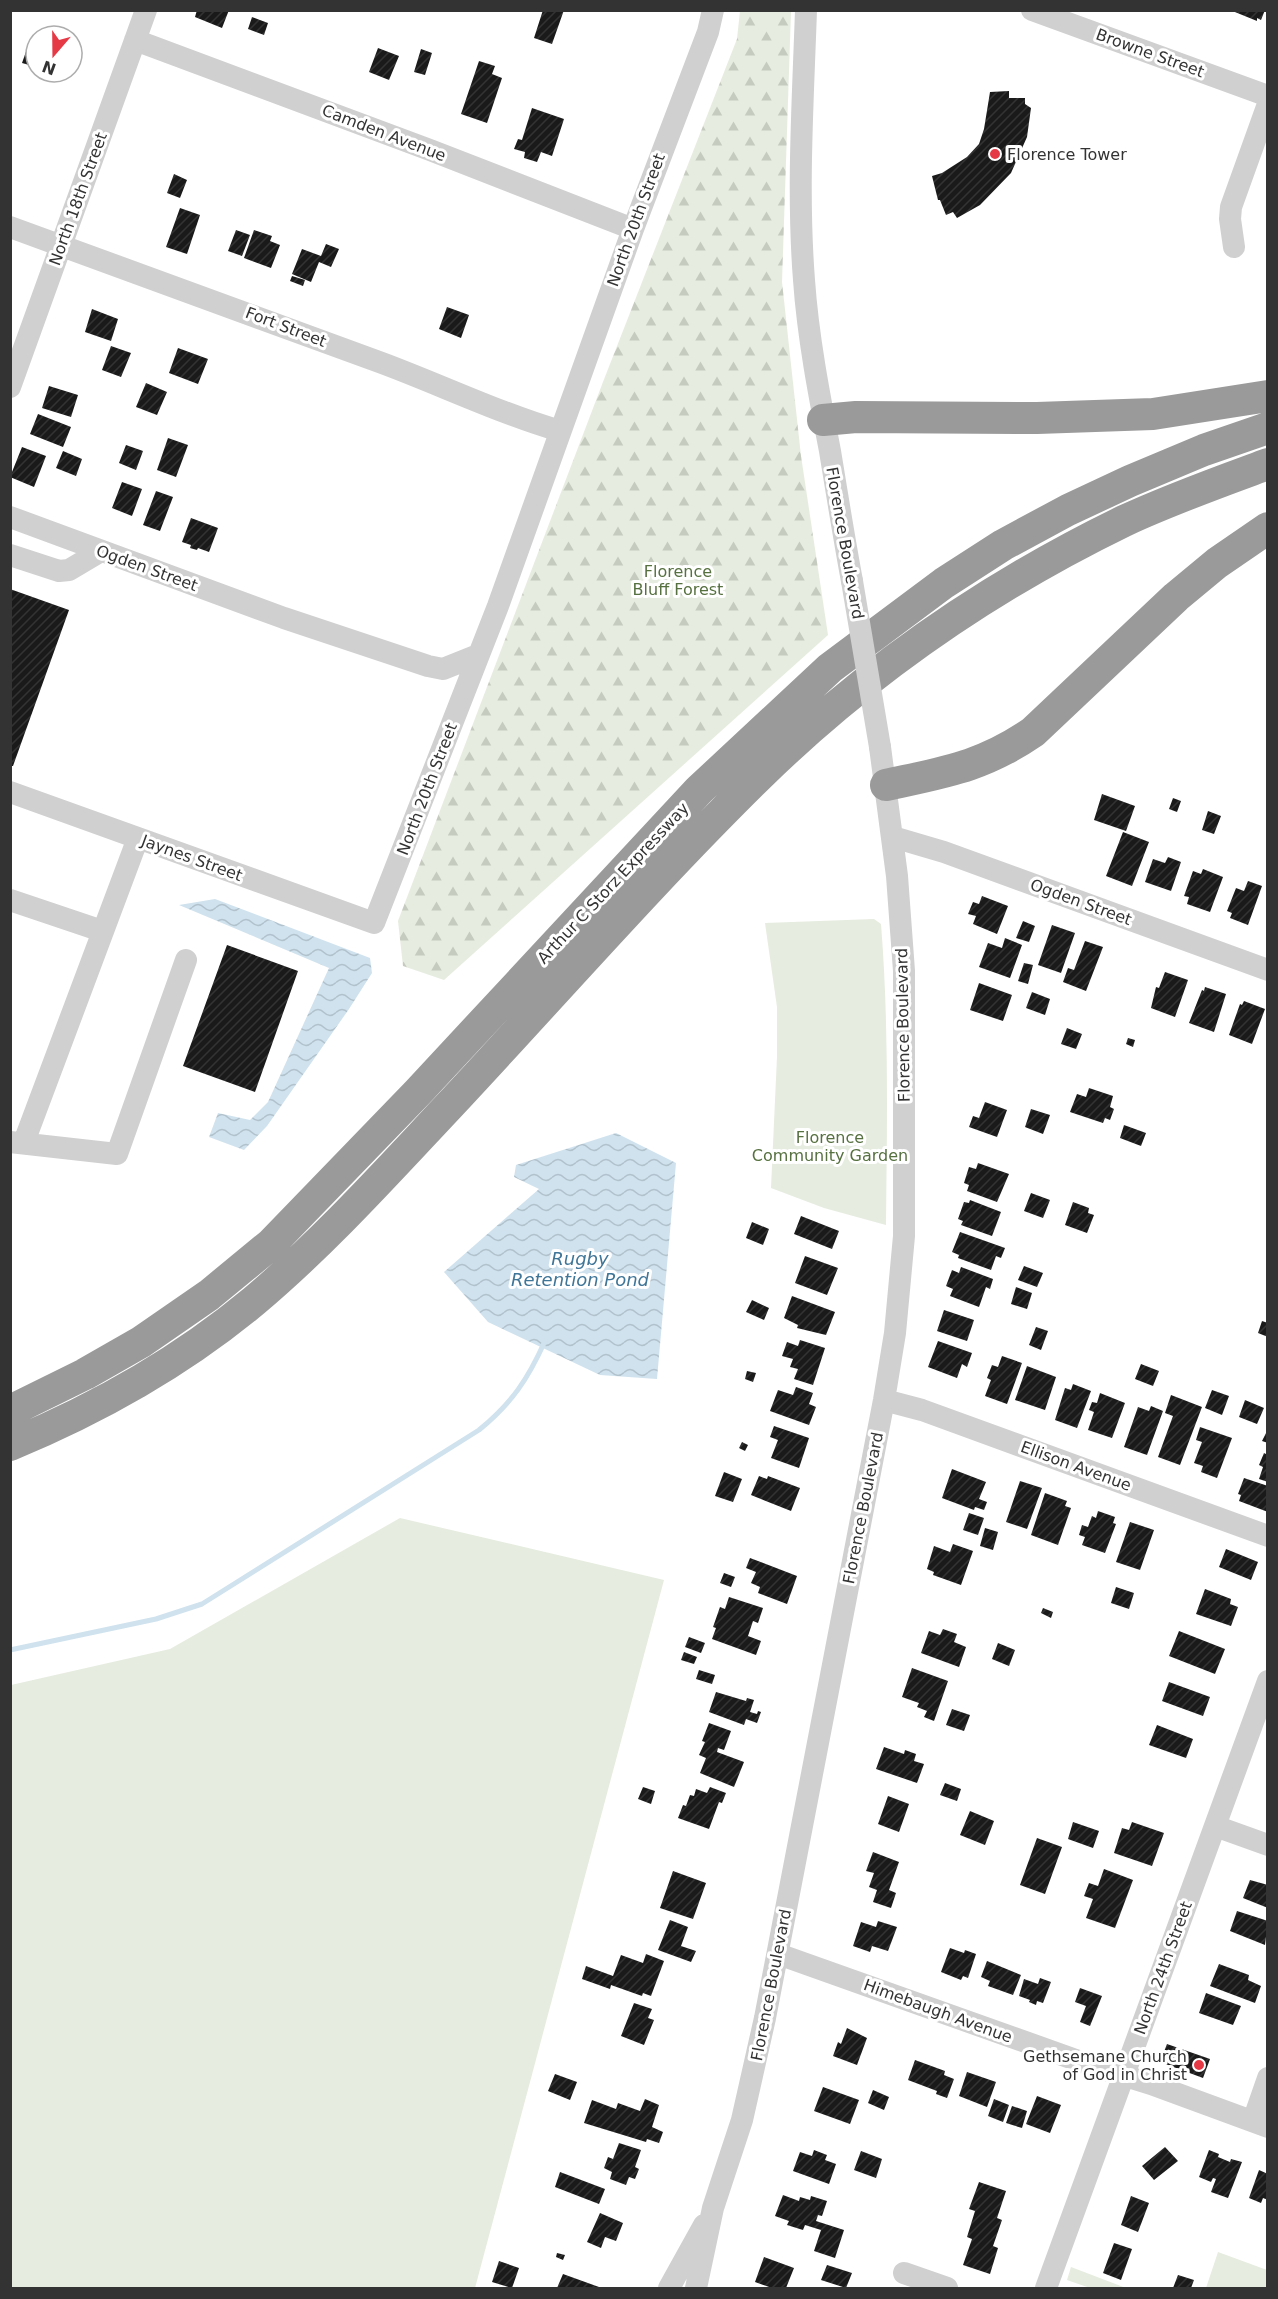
<svg xmlns="http://www.w3.org/2000/svg" width="1278" height="2299" viewBox="0 0 1278 2299" font-family="'DejaVu Sans',sans-serif">
<style>
.forest{fill:url(#forest-firs)}
.green{fill:#e6ecdf}
.water{fill:url(#water-waves)}
.lines{fill:none;stroke-linecap:round;stroke-linejoin:round}
.stream{stroke:#cfe2ee;stroke-width:5}
.building{fill:url(#building-hatch)}
.minor{stroke:#d0d0d0;stroke-width:22}
.highway{stroke:#9a9a9a;stroke-width:32}
.minor-bridge{stroke:#d0d0d0;stroke-width:22}
.poi-dot{fill:#e63946;stroke:#fff;stroke-width:2}
.labels{text-anchor:middle;dominant-baseline:central;stroke-width:6;stroke-linejoin:round;paint-order:stroke}
.street-label{font-size:16px;fill:#333;stroke:#fff}
.poi-label{font-size:16px;fill:#333;stroke:#fff;text-anchor:start}
.park-label{font-size:16px;fill:#56703f;stroke:#fff}
.water-label{font-size:18px;font-style:italic;fill:#3f7597;stroke:#fff}
</style>
<defs>
<pattern id="forest-firs" width="22" height="20" patternUnits="userSpaceOnUse" patternTransform="scale(1.5)"><rect width="22" height="20" fill="#e6ecdf"/><path d="M5 1l3.5 6h-7zM16 11l3.5 6h-7z" fill="#c6cbc0"/></pattern>
<pattern id="water-waves" width="16" height="10" patternUnits="userSpaceOnUse" patternTransform="scale(1.5)"><rect width="16" height="10" fill="#cfe2ee"/><path d="M0 5q4-4 8 0t8 0" fill="none" stroke="#b2c2cd"/></pattern>
<pattern id="building-hatch" width="6" height="6" patternUnits="userSpaceOnUse" patternTransform="scale(1.5)"><rect width="6" height="6" fill="#1a1a1a"/><path d="M-1 1l2-2M0 6l6-6M5 7l2-2" fill="none" stroke="#333"/></pattern>
</defs>
<rect width="100%" height="100%" fill="#fff"/>
<path class="forest" d="M740 11H791L782 282 801 456 828 635 444 980 403 966 398 921 603 382 737 39Z"/>
<path class="green" d="M874 919 881 924C889 1024 887 1125 886 1225L824 1208 771 1188 777 1057V1007L765 923Z
M400 1518 664 1580 475 2288H11V1685L170 1649Z
M1218 2252 1267 2270V2288H1206Z
M1071 2267 1126 2288H1090L1067 2280Z"/>
<path class="water" d="M215 899 370 958 372 973 349 1009 267 1126 244 1150 209 1137 218 1113 250 1120 268 1102 329 968 179 905Z
M616 1133 676 1163 657 1379 600 1375 488 1322 444 1272 539 1189 514 1177 516 1165Z"/>
<g class="lines">
<path class="stream" d="M10 1650 156 1619 202 1604 479 1430C512 1403 528 1379 545 1341"/>
</g>
<path class="building" d="M197 10H229L222 28 195 17Z
M543 10H564L552 44 534 38Z
M1230 10H1265L1261 20 1257 18V21Z
M252 17 268 23 264 35 248 29Z
M30 40 36 42V67L22 63Z
M378 48 399 56 389 80 369 72Z
M421 49 432 53 425 75 414 72Z
M479 61 495 66 492 74 502 78 487 123 461 114Z
M1009 91V98H1025V104L1031 108 1027 137 1011 173 980 205 957 218 953 212 946 215 940 200H938L932 176 942 173 967 157 979 144 984 129 990 92Z
M532 108 564 119 552 156 541 152 537 162 524 158 525 152 514 149 518 139 522 140Z
M174 174 187 180 180 198 167 193Z
M180 208 200 215 187 254 166 247Z
M236 230 250 235 242 256 228 251Z
M254 230 272 236 270 241 280 245 271 268 244 258Z
M326 244 339 249 331 267 319 262 311 282 292 274 302 249 321 256Z
M292 276 305 280 303 286 290 281Z
M447 307 469 315 461 338 439 329Z
M92 309 118 319 111 341 85 332Z
M111 346 131 353 121 377 102 370Z
M178 348 208 359 198 384 169 373Z
M146 383 167 392 157 415 136 407Z
M49 386 78 395 71 417 42 408Z
M38 414 71 427 63 447 30 434Z
M168 438 188 445 176 477 157 470Z
M126 445 143 451 136 470 119 463Z
M22 447 46 456 34 487 10 477Z
M63 451 82 459 76 476 56 468Z
M122 482 142 489 132 516 112 508Z
M156 491 173 497 160 531 143 525Z
M191 518 218 528 209 552 198 548 197 550 190 548 191 545 182 542Z
M10 589 69 610 13 766H10Z
M1102 794 1135 806 1126 831 1094 820Z
M1173 798 1181 801 1177 812 1169 809Z
M1208 811 1221 816 1214 834 1202 830Z
M1123 832 1149 842 1132 886 1106 876Z
M1168 857 1181 862 1171 891 1145 882 1153 859 1165 863Z
M1203 869 1223 877 1210 912 1187 904 1189 897 1184 896 1193 871 1201 874Z
M1248 881 1262 886 1248 925 1230 918 1232 913 1227 911 1236 888 1244 891Z
M982 896 1008 906 997 934 973 924 976 916 968 914 973 902 979 904Z
M1023 921 1035 926 1029 942 1016 938Z
M1052 925 1075 933 1061 973 1038 965Z
M1005 938 1022 945 1010 978 979 967 988 943 1002 948Z
M1085 941 1103 947 1086 991 1063 982 1068 968 1074 970Z
M227 945 298 971 255 1092 183 1066Z
M1024 963 1033 965 1028 984 1018 981Z
M1165 972 1188 980 1175 1017 1151 1008 1156 987 1159 988Z
M979 983 1012 995 1003 1021 970 1010Z
M1205 987 1226 994 1214 1032 1189 1023 1202 990 1204 991Z
M1032 992 1050 999 1045 1015 1026 1008Z
M1244 1001 1265 1009 1252 1044 1229 1035 1240 1004 1242 1005Z
M1067 1028 1082 1034 1076 1049 1061 1044Z
M1128 1038 1135 1040 1133 1047 1126 1044Z
M1089 1088 1113 1096 1110 1107 1114 1109 1110 1120 1105 1118 1103 1123 1070 1112 1077 1094 1086 1097Z
M985 1102 1007 1110 997 1137 969 1127 973 1116 979 1118Z
M1031 1109 1050 1115 1043 1134 1025 1127Z
M1124 1125 1146 1133 1141 1146 1120 1138Z
M978 1163 1009 1174 997 1202 967 1191 969 1185 964 1183 969 1167 976 1169Z
M1031 1193 1050 1200 1043 1218 1024 1211Z
M970 1200 1001 1212 992 1236 961 1225 963 1221 958 1219 964 1202 969 1203Z
M1073 1202 1089 1208 1088 1213 1094 1215 1087 1233 1065 1225Z
M801 1216 839 1231 832 1249 794 1234Z
M752 1222 769 1229 763 1245 746 1238Z
M960 1232 1005 1248 1001 1258 996 1256 991 1270 958 1258 959 1255 952 1252Z
M805 1256 838 1268 827 1295 795 1283Z
M1024 1266 1043 1273 1037 1287 1018 1280Z
M961 1267 993 1279 990 1289 986 1287 979 1307 950 1296 953 1289 946 1286 952 1270 959 1273Z
M1016 1287 1032 1293 1027 1309 1011 1304Z
M792 1296 835 1312 826 1335 797 1328 798 1325 784 1318Z
M752 1300 769 1308 764 1320 746 1312Z
M944 1310 974 1320 967 1341 937 1331Z
M1262 1321 1268 1323V1337L1258 1333Z
M1036 1327 1048 1331 1041 1350 1029 1345Z
M800 1340 825 1348 813 1385 794 1379 798 1369 790 1367 793 1359 782 1356 787 1342 798 1346Z
M938 1341 972 1353 967 1367 962 1364 957 1378 928 1367Z
M1002 1356 1022 1363 1007 1404 985 1396 991 1380 987 1378 992 1365 998 1367Z
M1141 1364 1159 1371 1153 1386 1135 1379Z
M1027 1366 1056 1377 1045 1410 1015 1400Z
M747 1371 756 1373 753 1382 745 1379Z
M1073 1384 1091 1391 1077 1428 1055 1420 1065 1388 1071 1390Z
M796 1387 813 1393 809 1404 816 1407 809 1425 770 1411 778 1390 793 1395Z
M1212 1390 1229 1396 1222 1415 1205 1408Z
M1100 1393 1125 1403 1112 1438 1088 1430 1094 1412 1089 1410 1092 1402 1097 1403Z
M1171 1395 1202 1407 1180 1465 1158 1457 1173 1416 1165 1413Z
M1245 1400 1264 1408 1257 1424 1239 1417Z
M1151 1406 1163 1411 1147 1455 1124 1447 1138 1407 1149 1411Z
M774 1426 809 1438 799 1468 771 1458 778 1440 770 1437Z
M1200 1427 1232 1438 1217 1478 1201 1472 1203 1466 1194 1463 1202 1442 1196 1440Z
M1268 1429V1443L1262 1441Z
M742 1442 748 1445 745 1451 739 1448Z
M1264 1453 1268 1455V1482L1259 1479 1263 1467 1259 1465Z
M952 1469 986 1482 979 1499 987 1502 984 1510 975 1507 974 1510 942 1498Z
M724 1472 742 1479 733 1502 715 1496Z
M759 1476 767 1479 768 1476 800 1488 791 1511 751 1495Z
M1244 1478 1268 1486V1512L1239 1501 1241 1495 1238 1494Z
M1020 1481 1042 1488 1027 1529 1006 1522Z
M1045 1493 1067 1501 1065 1506 1071 1508 1058 1545 1031 1535Z
M1098 1511 1115 1517 1113 1523 1116 1524 1105 1553 1082 1545 1085 1537 1079 1535 1082 1525 1088 1527 1092 1516 1096 1518Z
M969 1513 984 1518 978 1535 963 1530Z
M1130 1522 1154 1530 1140 1570 1116 1562Z
M985 1528 998 1532 993 1550 980 1546Z
M953 1544 973 1551 961 1585 933 1575 934 1572 927 1569 934 1546 950 1552Z
M1226 1549 1258 1562 1251 1580 1219 1567Z
M750 1558 797 1576 787 1604 758 1593 760 1587 751 1583 756 1572 746 1568Z
M724 1573 735 1577 731 1587 720 1583Z
M1116 1587 1134 1593 1129 1609 1111 1603Z
M1205 1589 1231 1599 1230 1604 1238 1607 1231 1626 1196 1614Z
M729 1597 763 1608 758 1623 753 1621 748 1636 761 1641 756 1655 712 1639 716 1628 713 1627 720 1607 725 1609Z
M1043 1608 1053 1612 1051 1618 1041 1613Z
M943 1629 957 1634 954 1642 966 1647 959 1667 921 1653 929 1631 940 1635Z
M1179 1631 1225 1649 1215 1674 1169 1656Z
M689 1637 705 1643 701 1653 685 1647Z
M998 1643 1015 1650 1009 1666 992 1659Z
M684 1652 697 1657 694 1664 681 1660Z
M912 1668 948 1681 934 1721 924 1717 927 1711 917 1707 919 1703 902 1697Z
M699 1670 715 1675 712 1684 696 1679Z
M1169 1682 1210 1697 1203 1716 1162 1701Z
M716 1692 746 1701 747 1698 754 1700 750 1712 757 1714 758 1711 761 1712 757 1723 746 1719 744 1725 709 1712Z
M952 1709 970 1715 964 1731 946 1725Z
M709 1723 731 1731 724 1750 718 1748 717 1752 744 1762 734 1787 700 1773 706 1758 699 1755 705 1742 702 1741Z
M1157 1725 1193 1739 1186 1758 1149 1745Z
M884 1747 904 1754 905 1750 916 1754 914 1761 924 1764 917 1783 876 1769Z
M945 1783 961 1789 957 1801 940 1795Z
M643 1787 655 1791 651 1804 638 1799Z
M710 1787 726 1793 722 1803 719 1802 709 1829 678 1818 683 1805 686 1806 690 1795 694 1796 696 1789 707 1793Z
M888 1796 909 1804 899 1832 878 1824Z
M970 1811 994 1821 985 1845 960 1835Z
M1073 1822 1099 1831 1093 1848 1068 1839Z
M1132 1822 1164 1833 1152 1866 1114 1853 1122 1828 1129 1830Z
M1037 1838 1062 1847 1045 1894 1020 1885Z
M873 1852 899 1862 889 1890 896 1893 891 1908 873 1902 877 1890 869 1887 874 1873 866 1871Z
M1104 1869 1133 1880 1115 1928 1086 1918 1093 1899 1084 1896 1089 1883 1098 1886Z
M673 1871 706 1883 693 1919 660 1908Z
M1250 1880 1268 1885V1908L1243 1898Z
M1237 1911 1268 1921 1265 1945 1230 1931Z
M670 1920 688 1927 681 1946 696 1951 691 1962 658 1950Z
M878 1921 897 1927 888 1951 872 1946 870 1952 853 1946 861 1922 876 1927Z
M950 1948 964 1953 965 1950 976 1954 968 1978 963 1976 961 1980 941 1972Z
M646 1954 664 1961 651 1996 643 1993 642 1996 611 1985 610 1989 582 1979 586 1966 613 1976 621 1955 643 1963Z
M987 1961 1021 1975 1013 1995 988 1986 990 1981 981 1977Z
M1219 1964 1249 1975 1248 1980 1261 1986 1255 2003 1210 1986Z
M1040 1978 1051 1982 1043 2003 1037 2001 1036 2005 1029 2002 1030 2000 1019 1996 1024 1979 1038 1984Z
M1080 1988 1102 1996 1090 2026 1080 2022 1086 2006 1075 2002Z
M1206 1993 1241 2006 1233 2025 1199 2013Z
M634 2003 652 2009 648 2018 654 2020 644 2045 621 2036Z
M847 2028 867 2038 857 2065 833 2056 838 2042 841 2044Z
M1167 2044 1210 2059 1203 2078 1160 2062Z
M915 2060 945 2071 944 2075 954 2079 947 2098 936 2094 937 2091 908 2080Z
M967 2072 996 2082 987 2107 959 2096Z
M555 2074 577 2082 570 2100 548 2091Z
M823 2087 859 2100 850 2124 814 2111Z
M873 2090 889 2097 884 2110 868 2103Z
M1037 2096 1061 2105 1050 2133 1026 2124Z
M645 2099 659 2105 652 2127 663 2132 659 2143 647 2139 646 2142 584 2123 592 2100 616 2109 618 2103 640 2111Z
M994 2099 1009 2105 1003 2122 988 2116Z
M1012 2106 1027 2111 1022 2128 1006 2123Z
M619 2143 641 2150 635 2167 639 2169 635 2179 629 2177 626 2185 610 2179 612 2172 604 2168 608 2157 613 2159Z
M1165 2147 1178 2161 1154 2180 1142 2166Z
M814 2150 827 2155 825 2160 836 2164 829 2184 793 2171 800 2152 812 2156Z
M1209 2150 1219 2154 1218 2157 1230 2162 1231 2159 1242 2162 1228 2198 1211 2192 1216 2179 1213 2178 1211 2182 1199 2177Z
M861 2151 882 2159 876 2178 854 2170Z
M1259 2170 1268 2174V2200L1263 2198 1261 2203 1249 2198Z
M560 2172 605 2189 599 2204 555 2187Z
M979 2182 1006 2191 997 2218 1002 2220 993 2246 998 2248 990 2274 963 2265 972 2239 967 2237 975 2211 969 2209Z
M783 2195 799 2201 800 2197 810 2200 811 2196 827 2201 822 2216 818 2215 816 2221 844 2230 835 2258 814 2251 821 2230 805 2225 803 2230 787 2225 789 2221 775 2216Z
M1131 2196 1149 2203 1138 2232 1121 2225Z
M600 2213 623 2223 616 2241 605 2237 601 2248 587 2242Z
M1114 2243 1132 2249 1121 2280 1103 2273Z
M557 2253 565 2255 563 2260 556 2257Z
M764 2257 794 2268 786 2288H772L755 2282Z
M499 2261 519 2268 512 2288 492 2282Z
M827 2265 852 2273 846 2288 821 2280Z
M563 2274 599 2287 598 2288H557Z
M1178 2275 1194 2280 1191 2288H1173Z"/>
<g class="lines">
<path class="minor" d="M806 10C803 100 797 190 804 280 808 337 819 394 830 451 837 494 844 538 852 581
M1032 10 1268 96
M135 40 430 150 633 229
M10 227C134 272 258 317 382 363 441 385 499 413 560 431
M1234 247 1230 219 1231 207 1268 104
M10 387 146 10
M10 517 284 618 428 666 443 669 478 655
M10 555 59 571 69 570 101 551
M10 792 374 923 498 606 633 229 708 32 713 10
M893 837 944 852 1268 970
M10 900 102 931
M10 1142 117 1154 186 960
M24 1142 138 838
M884 1400 922 1410 1268 1536
M1215 1826 1268 1845
M778 1954 1090 2065 1151 2084 1268 2127
M1253 2121 1268 2078
M904 2273 947 2288
M669 2288 704 2225
M696 2288 713 2208 742 2120 765 2018 884 1400 895 1333 904 1236V971L897 876 880 747
M1046 2288 1268 1681"/>
<path class="highway" d="M823 420 856 417 1037 418 1153 414 1268 396
M886 785C945 772 982 767 1033 732L1176 597 1217 563 1268 528
M10 1411 85 1374 141 1342 209 1295 271 1244 418 1092 699 790 830 668 944 583 1003 545 1068 510 1130 481 1204 450 1268 428
M10 1445C97 1409 182 1361 254 1301 324 1242 386 1173 449 1106 552 996 652 881 760 775 867 671 990 586 1124 521 1171 499 1219 482 1268 464"/>
<path class="minor-bridge" d="M852 581 880 747"/>
</g>
<g class="poi-dot">
<circle cx="995" cy="154" r="6"/>
<circle cx="1199" cy="2065" r="6"/>
</g>
<g class="labels">
<g class="street-label">
<text transform="translate(1150 53) rotate(20)">Browne Street</text>
<text transform="translate(384 133) rotate(21)">Camden Avenue</text>
<text transform="translate(78 199) rotate(-70)">North 18th Street</text>
<text transform="translate(636 220) rotate(-70)">North 20th Street</text>
<text transform="translate(286 327) rotate(21)">Fort Street</text>
<text transform="translate(845 543) rotate(80)">Florence Boulevard</text>
<text transform="translate(147 568) rotate(20)">Ogden Street</text>
<text transform="translate(427 789) rotate(-69)">North 20th Street</text>
<text transform="translate(192 858) rotate(20)">Jaynes Street</text>
<text transform="translate(613 883) rotate(-47)">Arthur C Storz Expressway</text>
<text transform="translate(1081 902) rotate(20)">Ogden Street</text>
<text transform="translate(903 1025) rotate(-91)">Florence Boulevard</text>
<text transform="translate(1076 1466) rotate(20)">Ellison Avenue</text>
<text transform="translate(863 1508) rotate(-79)">Florence Boulevard</text>
<text transform="translate(1163 1968) rotate(-70)">North 24th Street</text>
<text transform="translate(771 1985) rotate(-79)">Florence Boulevard</text>
<text transform="translate(938 2011) rotate(20)">Himebaugh Avenue</text>
</g>
<g class="poi-label">
<text x="1007" y="154">Florence Tower</text>
<text x="1187" y="2056" text-anchor="end">Gethsemane Church<tspan x="1187" dy="18">of God in Christ</tspan></text>
</g>
<g class="park-label">
<text x="678" y="571">Florence<tspan x="678" dy="18">Bluff Forest</tspan></text>
<text x="830" y="1137">Florence<tspan x="830" dy="18">Community Garden</tspan></text>
</g>
<g class="water-label">
<text x="580" y="1258">Rugby<tspan x="580" dy="21">Retention Pond</tspan></text>
</g>
</g>
<rect width="1278" height="2299" fill="none" stroke="#333333" stroke-width="24"/>
<g transform="translate(54 54) rotate(200)"><circle r="28" fill="#ffffff" stroke="#adadad" stroke-width="1.5"/>
<path d="M0-4.5L10 22L0 15L-10 22Z" fill="#e63946"/>
<text y="-9" font-size="16" font-weight="bold" text-anchor="middle" fill="#333333">N</text>
</g>
</svg>
